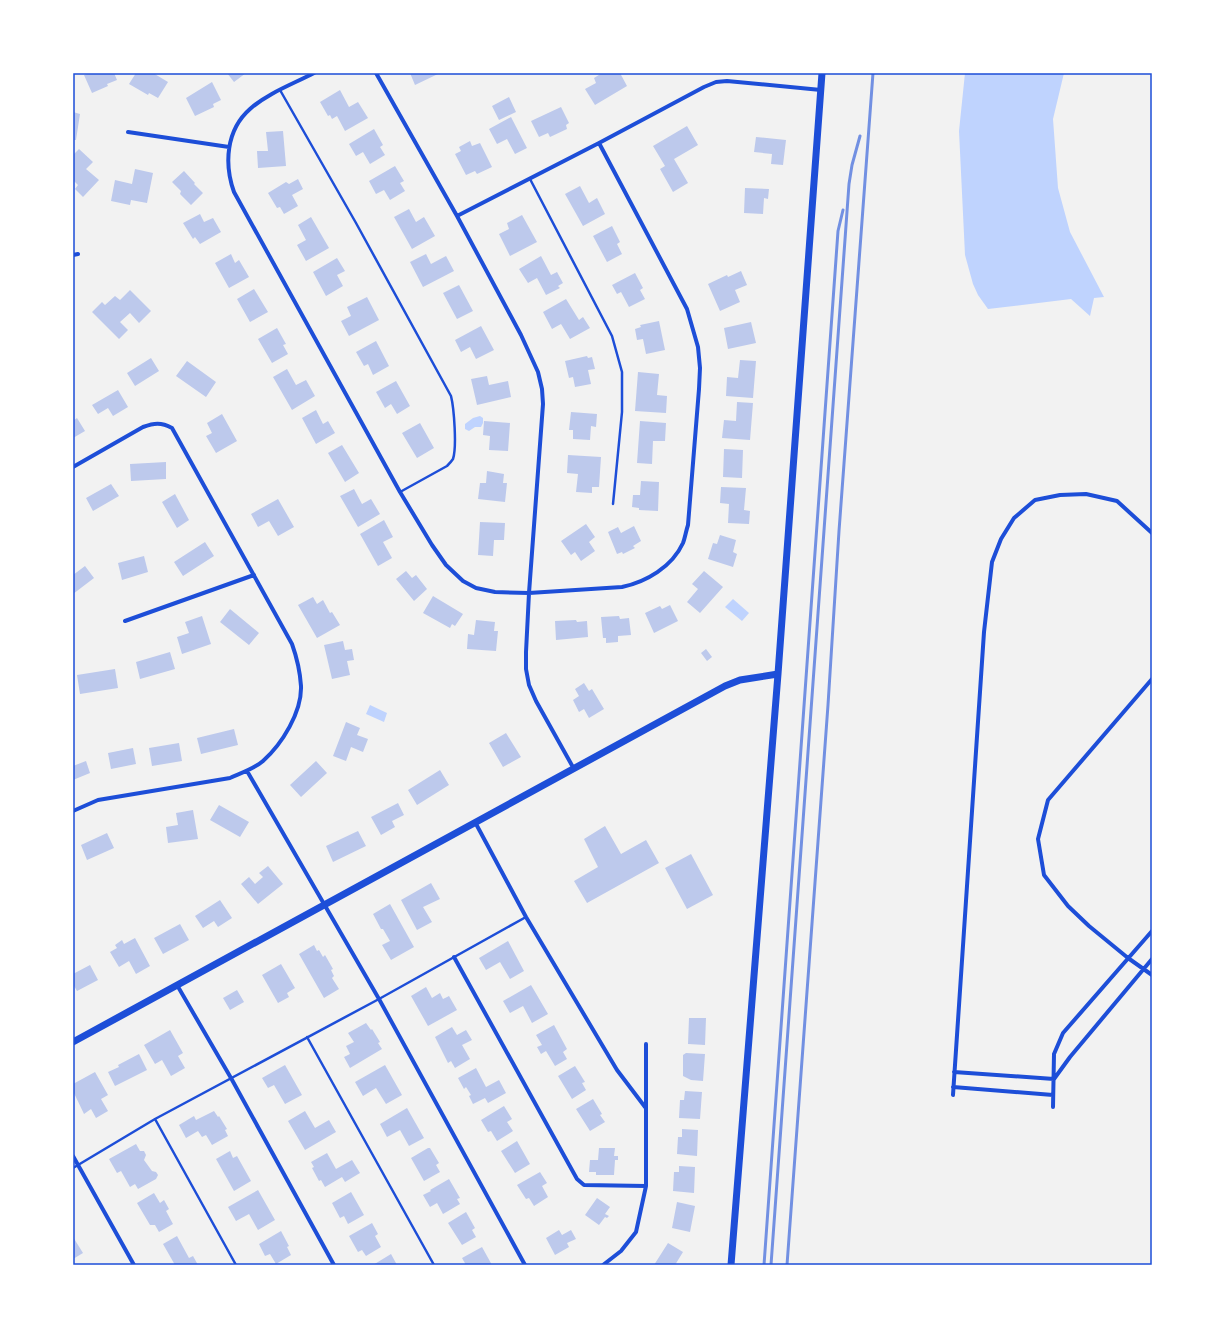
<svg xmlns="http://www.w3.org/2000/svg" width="1225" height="1338" viewBox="0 0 1225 1338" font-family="Overpass,sans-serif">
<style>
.water{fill:#bfd3fe}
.building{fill:#bdc9ec}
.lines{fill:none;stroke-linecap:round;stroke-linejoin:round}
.service{stroke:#1d4ed8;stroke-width:2.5}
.minor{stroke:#1d4ed8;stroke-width:4}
.tertiary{stroke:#1d4ed8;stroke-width:7}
.rail{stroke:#7290e2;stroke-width:3}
.neatline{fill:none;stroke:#1d4ed8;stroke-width:1.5}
</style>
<rect width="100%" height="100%" fill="#f2f2f2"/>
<path class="water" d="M965 73H1064L1053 119 1058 188 1070 232 1104 297 1094 298 1090 316 1071 299 988 309 978 295 973 284 965 255 959 131Z
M480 416 483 418V423L481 427H475L469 431 465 429V424L473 418Z
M733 599 749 613 742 621 725 607Z
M370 705 387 713 384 722 366 714Z"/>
<path class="building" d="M90 73H114L117 80 107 84 108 86 92 93 84 75Z
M136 73H153L168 82 158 98 149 93 148 95 129 84Z
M227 73H246L234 82Z
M410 73H440L415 85Z
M602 73H620L627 86 595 105 585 89 596 83 594 78Z
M212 82 221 100 213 104 214 107 195 116 186 98Z
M340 90 349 107 358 102 368 118 345 131 337 116 332 119 330 115 328 116 320 102Z
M509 97 516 112 499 120 492 106Z
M561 107 569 123 566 125 567 129 550 137 548 133 539 137 531 121Z
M73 112 80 114 76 140H73Z
M511 117 527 148 515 154 507 139 497 144 489 129Z
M687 126 698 145 674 159 688 183 673 192 660 169 665 166 653 146Z
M374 129 383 145 380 147 385 155 370 164 363 152 356 156 349 144Z
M283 131 286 166 258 168 257 151H268L266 132Z
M756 137 786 140 783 165 771 164 772 154 754 152Z
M470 141 472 146 480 143 492 167 477 174 475 171 466 175 455 154 461 151 459 147Z
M79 149 93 162 86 169 99 180 83 197 75 189 78 185 73 180V155Z
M395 166 404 181 400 183 405 191 390 200 384 190 376 194 369 181Z
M135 169 153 173 147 203 131 200 130 205 111 201 115 180 132 184Z
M184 171 195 183 194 184 203 193 191 205 180 194 181 191 172 182Z
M298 179 303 189 292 195 298 206 284 214 280 207 277 208 268 193 286 182 289 184Z
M580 186 589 203 597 198 605 214 583 226 565 194Z
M745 188 769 189 768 199 764 198 763 214 744 213Z
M409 209 416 222 424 217 435 236 412 249 394 217Z
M200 214 204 222 213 218 221 232 200 244 195 237 193 239 183 223Z
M522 215 537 242 510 256 499 234 509 229 507 223Z
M311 217 329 248 306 261 297 245 306 240 298 225Z
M612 226 620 242 617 244 622 254 607 262 593 236Z
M231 254 235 263 239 260 249 277 229 288 215 263Z
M426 254 431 264 446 256 454 271 423 287 410 262Z
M541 256 551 275 557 272 563 283 558 286 560 288 546 295 537 278 528 283 519 269Z
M337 258 345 271 337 275 343 286 326 296 313 272Z
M741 271 747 285 735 290 740 302 720 311 708 284 727 275 728 277Z
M635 273 643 288 640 290 645 299 629 307 621 292 617 294 612 285Z
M459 285 473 311 457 319 443 293Z
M254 289 268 312 250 322 237 299Z
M130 290 151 311 139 323 130 313 120 322 128 330 119 339 92 312 102 302 105 305 115 296 120 300Z
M367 297 379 320 349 336 341 321 351 316 347 307Z
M566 299 579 320 583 317 590 328 570 339 561 324 552 329 543 312Z
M659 321 665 350 646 354 643 339 637 340 635 329 641 327 640 325Z
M751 322 756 343 728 349 724 328Z
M481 326 494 350 476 359 470 347 461 352 455 340Z
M277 328 286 344 283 345 288 354 272 363 258 339Z
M376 341 389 366 373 375 368 364 364 366 356 352Z
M587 356 588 358 592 357 595 369 588 370 591 384 575 387 573 377 569 378 565 361Z
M151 358 159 371 135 386 127 373Z
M740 360 756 361 753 398 726 396 727 377 738 378Z
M187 361 216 382 206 397 176 376Z
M287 369 296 385 306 380 315 396 292 410 273 377Z
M638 372 659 374 657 395 667 396 666 413 635 411Z
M487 376 489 385 508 381 511 397 477 405 471 379Z
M396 381 410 406 397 414 391 404 385 408 376 392Z
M118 390 128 407 113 416 108 408 98 414 92 405Z
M737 402 753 403 750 440 722 438 724 420 736 421Z
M316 410 323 424 328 421 335 433 316 444 302 418Z
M571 412 597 414 596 427 591 426 590 440 573 439V430H569Z
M222 414 237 441 216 453 206 436 212 433 207 423Z
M77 418 85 431 73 438V421Z
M484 421 510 423 508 451 489 450 490 436 483 435Z
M640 421 666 423 665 441H653L652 464 637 463Z
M420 423 434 448 417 458 402 433Z
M342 445 359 473 345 482 328 453Z
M724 449 743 450 742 478 723 477Z
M568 455 601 457 599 487H592V493L576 492 578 474 567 473Z
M166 462V479L131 481 130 464Z
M487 471 504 474 503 483H507L505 502 478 499 480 483H486Z
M641 481 659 482 658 511 639 510V508L632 507 633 495H640Z
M111 484 119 496 93 511 86 498Z
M721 487 746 488 744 510 750 511 749 524 728 523 729 504 720 503Z
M354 489 362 504 371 499 380 514 358 527 340 496Z
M175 494 189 520 177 528 162 502Z
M278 499 294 527 278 536 269 521 258 527 251 514Z
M384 520 393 537 383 542 392 558 378 566 360 534Z
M480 522 505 523 504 540H494L493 556 478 555Z
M586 524 595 537 589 542 595 551 581 561 575 552 571 555 561 541Z
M634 526 641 541 633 546 635 548 623 554 622 552 617 554 608 532 618 527 621 533Z
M720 535 736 540 733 552 737 554 733 567 708 559 713 543 717 544Z
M205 542 214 556 183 576 174 562Z
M144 556 148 572 122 580 118 563Z
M85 566 94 578 73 594V575Z
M406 571 412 578 416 575 427 589 414 601 396 579Z
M704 571 723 587 700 613 687 602 698 589 692 584Z
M433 596 463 614 455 626 452 624 450 628 423 613Z
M313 597 317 604 323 600 330 613 332 612 340 625 317 638 298 605Z
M670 605 678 621 654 633 645 613 660 606 662 609Z
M230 609 259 633 249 645 220 622Z
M202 616 211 644 182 654 177 637 189 633 185 622Z
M619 616 620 619 629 618 631 635 618 636V642L606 643V638H603L601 617Z
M476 620 495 622 494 631H498L496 651 467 649 468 634 474 635Z
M576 620 577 622 587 621 588 637 556 640 555 621Z
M343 641 345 650 352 649 354 660 347 661 350 675 332 679 324 645Z
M706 649 712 657 707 661 701 653Z
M170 652 175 669 140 679 136 662Z
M115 669 118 688 80 694 77 675Z
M584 683 589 691 592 689 604 709 589 718 584 709 579 712 573 700 579 696 575 689Z
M346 722 360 728 357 735 368 739 363 752 351 747 346 761 333 756Z
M234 729 238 745 201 754 197 738Z
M506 733 521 757 503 767 489 743Z
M179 743 182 761 152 766 149 748Z
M133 748 136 764 111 769 108 753Z
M86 761 90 773 73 780V766Z
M316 761 327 773 301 797 290 785Z
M440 770 449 785 417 805 408 790Z
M398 803 404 815 392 821 395 827 381 835 371 817Z
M219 805 249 822 240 837 210 820Z
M193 810 198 839 168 843 166 827 178 825 176 813Z
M605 826 621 854 646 840 659 863 587 903 574 881 598 867 584 839Z
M358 831 366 846 333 862 326 846Z
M107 833 114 848 87 860 81 845Z
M691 854 713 895 687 909 665 868Z
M268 866 283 884 258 904 241 884 249 877 255 884 263 877 259 873Z
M431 883 440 899 423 907 432 922 417 930 401 900Z
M220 900 232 918 218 927 214 921 203 928 195 916Z
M390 904 414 947 391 960 382 945 390 941 383 929H381L373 914Z
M180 924 189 940 163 954 154 938Z
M135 938 150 966 136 974 129 961 119 967 110 952 117 948 115 945 122 940 124 944Z
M508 941 524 971 510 979 500 962 486 970 479 958Z
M314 945 317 951 319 950 323 957 325 955 333 969 331 970 334 976 332 978 339 989 324 998 299 954Z
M281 964 295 988 287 993 289 997 278 1003 262 975Z
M90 965 98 980 77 991 73 984V974Z
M531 985 548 1014 532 1023 523 1006 510 1013 503 1001Z
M426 987 432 998 440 993 443 999 449 996 457 1010 428 1026 411 996Z
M237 990 244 1002 230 1010 223 998Z
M689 1018H706L705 1045 688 1044Z
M366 1023 371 1030 372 1029 380 1042 378 1043 382 1049 350 1068 344 1057 350 1054 346 1046 354 1042 348 1033Z
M554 1025 567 1049 563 1052 567 1059 555 1066 546 1051 541 1054 537 1047 542 1045 536 1035Z
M452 1027 457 1035 466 1030 472 1040 462 1045 470 1059 455 1068 451 1061 448 1063 435 1037Z
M170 1030 183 1053 178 1056 185 1068 171 1076 162 1060 155 1064 144 1045Z
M686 1053 705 1054 703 1081 691 1080 683 1076V1055Z
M139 1054 147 1070 115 1086 108 1072 119 1067 118 1065Z
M285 1065 302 1095 285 1104 274 1085 268 1088 262 1078Z
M385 1065 402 1095 386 1104 376 1088 363 1096 355 1082Z
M575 1066 585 1082 582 1083 586 1090 572 1099 558 1076Z
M476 1068 486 1087 499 1080 506 1093 488 1103 485 1098 473 1104 469 1096 471 1095 466 1087 464 1089 458 1078Z
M95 1072 108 1095 101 1099 108 1111 96 1118 91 1109 84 1114 73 1091V1084Z
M685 1091 702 1092 700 1119 679 1118 680 1100H684Z
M593 1099 602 1114 600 1115 605 1122 590 1131 576 1109Z
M504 1106 512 1119 507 1122 513 1131 497 1141 491 1131 488 1132 481 1120Z
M407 1108 424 1138 409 1146 400 1130 387 1137 380 1124Z
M214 1111 218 1117 219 1116 227 1129 225 1130 228 1136 212 1145 206 1135 202 1137 198 1131 186 1138 179 1125 194 1116 196 1120Z
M305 1111 315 1128 329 1120 336 1132 305 1150 288 1121Z
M682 1129 698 1130 697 1156 677 1154 678 1137H682Z
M517 1141 530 1164 515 1173 501 1151Z
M136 1144 140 1151H144L146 1155 144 1160 152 1171 156 1172 158 1175 156 1179 138 1189 135 1184 130 1187 121 1171 117 1173 109 1159Z
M428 1148H430L439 1163 436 1165 440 1172 424 1181 411 1158Z
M599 1148H615L614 1156H618V1160H615L614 1175H596V1172H589L590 1160H598Z
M230 1151 233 1158 237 1156 251 1181 234 1191 216 1159Z
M327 1153 336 1169 352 1160 360 1173 345 1182 342 1177 325 1187 321 1180 319 1181 312 1168 314 1167 311 1162Z
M679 1166 695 1167 694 1193 673 1191 674 1172H679Z
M540 1172 547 1183 542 1186 548 1197 534 1206 529 1198 526 1199 517 1185Z
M449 1179 460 1198 457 1199 460 1204 443 1214 437 1203 430 1207 423 1195 431 1191 430 1190Z
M258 1190 275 1220 258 1230 249 1214 236 1221 228 1207Z
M351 1192 364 1215 348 1224 344 1216 340 1218 332 1203Z
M154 1193 160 1203 164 1200 169 1209 166 1211 173 1224 159 1232 155 1225H150L137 1203Z
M597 1198 610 1207 605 1214 609 1216 607 1218 605 1217 599 1225 585 1215Z
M677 1202 695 1206 690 1232 672 1228Z
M466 1212 475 1228 472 1230 476 1237 462 1245 448 1223Z
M372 1223 378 1234 375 1236 381 1247 366 1256 362 1250 358 1252 349 1236Z
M559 1230 562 1235 571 1230 576 1239 567 1243 569 1247 555 1255 546 1238Z
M281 1231 289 1246 287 1247 291 1255 276 1264 270 1254 265 1256 259 1244Z
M177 1236 189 1258 193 1256 198 1265H175L163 1244Z
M73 1237 83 1253 73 1259Z
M668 1243 683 1252 675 1265H654Z
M482 1247 492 1265H466L462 1258Z
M391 1254 397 1265H373Z"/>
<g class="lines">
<path class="service" d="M280 90 356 223 451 396C454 408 457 447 453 459 451 462 449 464 447 466L400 492
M530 179 612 336 622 372V412L613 504
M307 1037 434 1265
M155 1119 236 1265
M73 1168 155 1119 379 999 526 917"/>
<path class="minor" d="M314 73C293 84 268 93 250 109 226 130 224 164 234 192L400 492 432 545 446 565 463 581 476 588 495 592 529 593 622 587C646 582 672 567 683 543 685 538 686 531 688 525L699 389 700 368 698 347 687 309 599 143
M376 73 457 216 521 335 538 372 542 389 543 404 529 593 526 652V669L529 685 536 701 574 769
M128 132 229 147
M457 216 599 143 704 87 716 82 727 81 821 90
M73 255 78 254
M73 467 143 427C154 423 161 422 172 428L292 644C297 658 300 671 301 686 302 712 282 744 263 761 254 769 241 773 230 778L98 800 73 811
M125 621 254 575
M1152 679 1048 800 1038 839 1044 875 1068 906 1089 926 1128 958 1152 975
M247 771 379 999 525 1265
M475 822 526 917 617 1070 645 1107
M454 957 577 1179 584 1185 646 1186
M177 985 231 1078 334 1265
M954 1072 1054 1079
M1054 1079 1070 1057 1152 959
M953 1087 1053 1095
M953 1095 984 632 992 562 1001 539 1014 518 1035 500 1060 495 1086 494 1117 501 1152 533
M1053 1107 1054 1054 1063 1033 1152 931
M73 1156 134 1265
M603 1265 621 1251 636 1232 646 1186V1044"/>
<path class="tertiary" d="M73 1042 725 686 740 680 778 674
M731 1265 778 674 822 73"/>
<path class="rail" d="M764 1265 838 231 843 210
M771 1265 849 184 852 165 860 136
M787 1265 828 705 839 531 873 73"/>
</g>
<rect width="1225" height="1338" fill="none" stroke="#ffffff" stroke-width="148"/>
<rect x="74" y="74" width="1077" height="1190" class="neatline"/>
</svg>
